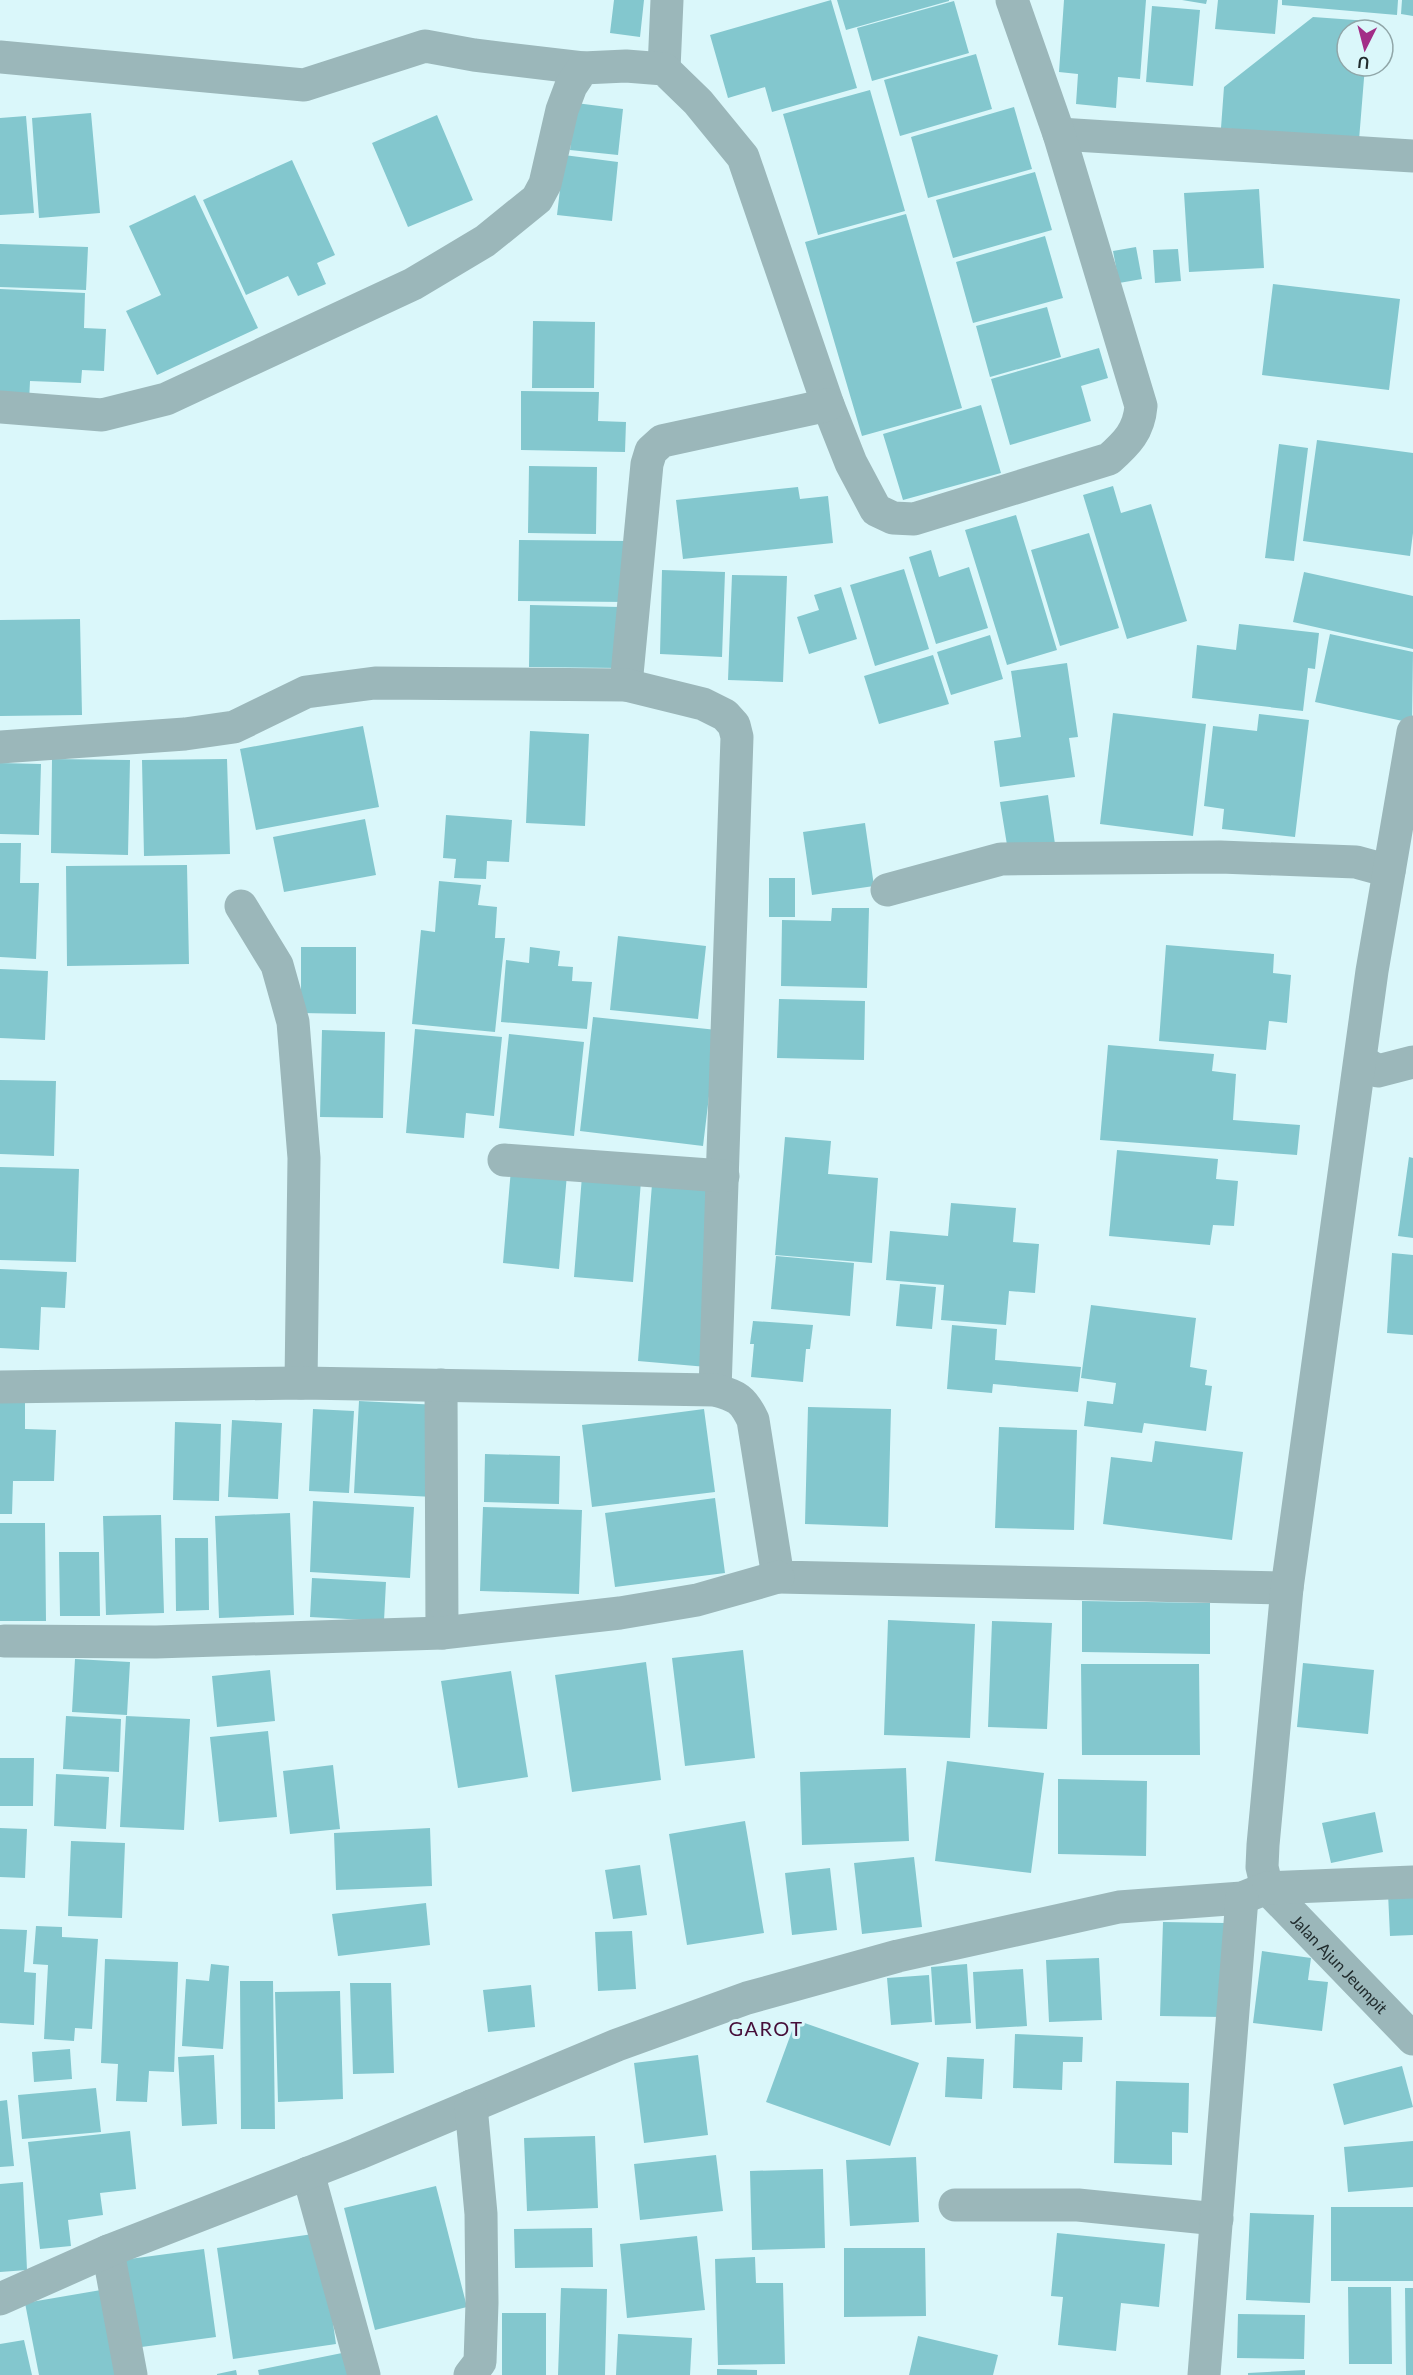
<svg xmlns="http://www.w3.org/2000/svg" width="1413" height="2375" viewBox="0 0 1413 2375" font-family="Lato,sans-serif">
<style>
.building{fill:#83c7ce}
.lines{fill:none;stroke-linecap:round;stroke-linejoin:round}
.minor{stroke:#9bb7ba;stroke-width:33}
.labels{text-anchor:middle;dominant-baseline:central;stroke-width:6;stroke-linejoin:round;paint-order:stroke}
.street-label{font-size:16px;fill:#212c2e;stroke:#daf7fa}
.quarter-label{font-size:20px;letter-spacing:1.5px;fill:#460e39;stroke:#daf7fa}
</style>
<rect width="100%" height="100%" fill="#daf7fa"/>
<path class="building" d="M614 0H644L640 37 610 33Z
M831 0 857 88 772 112 765 87 728 98 710 35Z
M837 0H949V1L846 30Z
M1064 0H1146L1140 79 1118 77 1116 108 1076 104 1078 74 1059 72Z
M1182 0H1207L1206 4Z
M1218 0H1278L1275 34 1215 29Z
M1282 0H1398L1397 15 1282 5Z
M1402 0H1413V16L1401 14Z
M954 1 969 53 872 81 857 28Z
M1152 6 1200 10 1193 86 1146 82Z
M1313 17 1369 21 1368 30H1347V66H1365L1359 140 1221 128 1224 87Z
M976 54 992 109 900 136 884 80Z
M870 90 905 211 818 235 783 114Z
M576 103 623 109 618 155 570 150Z
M1014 107 1032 169 928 198 911 137Z
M91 113 100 213 39 218 32 118Z
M437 115 473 200 408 227 372 143Z
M26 116 34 213 0 215V118Z
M564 155 618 162 612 221 557 215Z
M292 160 335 255 317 263 326 284 298 296 288 276 246 295 203 200Z
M1035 172 1052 230 953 258 936 200Z
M1259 189 1264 268 1189 272 1184 193Z
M195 195 258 328 157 375 126 311 161 295 129 226Z
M906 214 962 408 862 436 805 242Z
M1045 236 1063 298 973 323 956 262Z
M0 244 88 247 86 290 0 287Z
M1136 247 1142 279 1119 283 1113 251Z
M1178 249 1181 281 1155 283 1153 250Z
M1273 284 1400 299 1389 390 1262 375Z
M0 289 85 293 84 328 106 329 104 371 82 370 81 383 30 381 29 402 0 401Z
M1047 307 1061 357 990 377 976 326Z
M533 321 595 322 594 388H532Z
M1099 348 1108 378 1081 386 1091 421 1010 445 991 379Z
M521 391 599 392 598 421 626 422 625 452 521 450Z
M981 405 1001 473 903 500 883 434Z
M1317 440 1413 453V533L1410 556 1303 541Z
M1279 444 1308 448 1294 561 1265 558Z
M529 466 597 467 596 534 528 533Z
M1113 486 1121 513 1151 504 1187 621 1127 639 1083 495Z
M798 487 800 499 828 496 833 543 683 559 676 500Z
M1016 515 1057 650 1007 665 965 530Z
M1089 533 1119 628 1060 646 1031 550Z
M519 540 627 541V602L518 601Z
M931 550 939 577 969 567 988 628 936 644 909 557Z
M904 569 929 649 875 666 850 585Z
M662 570 725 572 722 657 660 654Z
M1304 572 1413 596V649L1293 622Z
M732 575 787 576 783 682 728 680Z
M841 587 857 639 809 654 797 617 819 610 814 595Z
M530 605 620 607V668L529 667Z
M80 619 82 715 0 716V620Z
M1239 624 1319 633 1315 669 1308 668 1303 711 1192 698 1197 645 1236 650Z
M1330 634 1413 652 1412 723 1315 702Z
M990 635 1003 679 951 695 937 652Z
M933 655 949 704 879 724 864 676Z
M1067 663 1078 737 1069 738 1075 777 1000 787 994 741 1021 737 1011 671Z
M1113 713 1206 724 1193 836 1100 824Z
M1259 714 1309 720 1295 837 1222 829 1224 809 1204 806 1213 726 1257 731Z
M363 726 379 807 256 830 240 749Z
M530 731 589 734 585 826 526 823Z
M52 759 130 760 128 855 51 853Z
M227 759 230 854 144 856 142 760Z
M0 763 41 764 39 835 0 834Z
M1048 795 1055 844 1008 851 1000 802Z
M446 815 512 820 509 862 487 861 486 879 454 878 456 859 443 858Z
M365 819 376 875 284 892 273 837Z
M865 823 874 886 812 895 803 832Z
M0 843H21L20 883H39L36 959 0 957Z
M187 865 189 964 67 966 66 866Z
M769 878H795V917H769Z
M439 881 481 885 478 905 497 907 495 938H505L495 1032 412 1024 421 930 435 932Z
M832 908H869L867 988 781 986 782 920 831 921Z
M618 936 706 946 698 1019 610 1010Z
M1166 945 1274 954 1273 973 1291 975 1287 1023 1269 1021 1266 1050 1159 1041Z
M301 947H356V1014L301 1013Z
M530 947 560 951 558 966 573 967 572 981 592 982 587 1029 501 1022 506 960 529 963Z
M0 969 48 971 45 1040 0 1038Z
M779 999 865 1001 864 1060 777 1058Z
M593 1017 717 1030 703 1146 580 1131Z
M415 1029 502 1037 494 1116 466 1113 464 1138 406 1133Z
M322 1030 385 1032 383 1118 320 1117Z
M509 1034 584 1042 574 1136 499 1128Z
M1108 1045 1214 1054 1212 1071 1236 1074 1233 1120 1300 1125 1297 1155 1100 1140Z
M0 1080 56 1081 54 1156 0 1154Z
M785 1137 831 1141 828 1174 878 1178 872 1263 775 1255Z
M1117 1150 1218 1159 1216 1179 1238 1181 1234 1226 1213 1225 1210 1245 1109 1236Z
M1409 1157 1413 1158V1238L1398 1236Z
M0 1167 79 1169 76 1262 0 1260Z
M511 1169 567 1174 559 1269 503 1263Z
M582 1176 641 1181 633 1282 574 1277Z
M652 1184 721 1190 707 1367 638 1361Z
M951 1203 1016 1208 1013 1242 1039 1244 1035 1293 1009 1291 1006 1325 941 1320 944 1285 886 1280 890 1231 948 1236Z
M1392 1253 1413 1255V1335L1387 1333Z
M776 1256 854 1263 850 1316 771 1309Z
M0 1269 67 1272 65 1308 41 1307 39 1350 0 1348Z
M900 1284 936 1287 932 1329 896 1326Z
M1091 1305 1196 1318 1190 1367 1207 1370 1205 1385 1212 1386 1206 1431 1144 1423 1142 1433 1084 1426 1087 1401 1113 1404 1116 1383 1081 1378Z
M753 1321 813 1325 810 1349H806L803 1382 751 1377 754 1344H750Z
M952 1325 997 1329 995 1360 1081 1367 1078 1392 993 1384 992 1393 947 1389Z
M0 1398 25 1399V1429L56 1430 54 1481H13L12 1514H0Z
M359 1401 439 1405 434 1497 354 1493Z
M808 1407 891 1409 888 1527 805 1524Z
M313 1409 354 1411 349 1493 309 1491Z
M704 1409 715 1492 592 1507 582 1425Z
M232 1420 282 1423 278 1499 228 1497Z
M175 1422 221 1424 219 1501 173 1500Z
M999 1427 1077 1430 1074 1530 995 1528Z
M1155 1441 1243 1452 1232 1540 1103 1524 1111 1457 1152 1462Z
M485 1454 560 1456 559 1504 484 1502Z
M715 1498 725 1573 615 1587 605 1513Z
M313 1501 414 1507 410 1578 310 1572Z
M483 1507 582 1510 579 1594 480 1591Z
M290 1513 294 1615 219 1618 215 1516Z
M161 1515 164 1613 106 1615 103 1516Z
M0 1523H45L46 1621H0Z
M175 1538H208L209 1610 176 1611Z
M59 1552H99L100 1616H60Z
M312 1578 386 1582 384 1621 310 1617Z
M1082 1601 1210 1603V1654L1082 1652Z
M888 1620 975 1624 970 1738 884 1735Z
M992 1621 1052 1623 1047 1729 988 1727Z
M743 1650 755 1758 685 1766 672 1658Z
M75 1659 130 1662 127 1715 72 1712Z
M646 1662 661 1780 572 1792 555 1675Z
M1303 1663 1374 1670 1368 1734 1297 1727Z
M1081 1664H1199L1200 1755H1082Z
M270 1670 275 1721 217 1727 212 1676Z
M511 1671 528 1777 458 1788 441 1681Z
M66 1716 121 1719 119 1772 63 1769Z
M126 1716 190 1719 184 1830 120 1827Z
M268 1731 277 1817 219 1822 210 1737Z
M0 1758H34L33 1806H0Z
M947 1761 1044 1773 1031 1873 935 1861Z
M333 1765 340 1829 290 1834 283 1771Z
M906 1768 909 1841 802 1845 800 1772Z
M56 1774 109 1777 106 1829 54 1826Z
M1058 1779 1147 1781 1146 1856 1058 1854Z
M1375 1812 1383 1852 1331 1863 1322 1823Z
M745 1821 764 1933 687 1945 669 1834Z
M0 1828 27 1829 25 1878 0 1877Z
M430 1828 432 1886 336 1890 334 1833Z
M71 1841 125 1843 122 1918 68 1916Z
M914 1857 922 1927 862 1934 854 1863Z
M640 1865 647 1915 613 1919 605 1870Z
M830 1868 837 1930 792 1935 785 1873Z
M1388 1893H1413V1935L1390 1936Z
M426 1903 430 1945 338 1956 332 1914Z
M1163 1922 1225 1923 1222 2017 1160 2016Z
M36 1926 62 1927V1937L98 1939 92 2029 75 2028 74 2041 44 2039 48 1965 33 1964Z
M0 1929 27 1930 24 1972 36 1973 34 2025 0 2023Z
M632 1931 636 1989 598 1991 595 1932Z
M1262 1951 1311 1958 1308 1980 1328 1982 1322 2031 1253 2023Z
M1099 1958 1102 2020 1049 2022 1046 1960Z
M105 1959 178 1962 174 2072 149 2071 147 2102 116 2101 118 2064 101 2063Z
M211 1964 229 1966 223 2049 182 2046 186 1979 209 1981Z
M967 1964 971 2023 935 2025 931 1967Z
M1023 1969 1027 2026 976 2029 973 1972Z
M929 1975 932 2022 891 2025 887 1978Z
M240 1981H273L275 2129H241Z
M350 1983H391L394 2073 353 2074Z
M531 1985 535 2027 488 2032 483 1990Z
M340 1991 343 2099 278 2102 275 1992Z
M796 2020 919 2063 890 2146 766 2102Z
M1015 2034 1083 2037 1082 2062H1063L1062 2090 1013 2088Z
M70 2049 72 2079 34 2082 32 2052Z
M214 2055 217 2124 182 2126 178 2057Z
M698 2055 708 2135 644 2143 634 2063Z
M947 2057 984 2059 982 2099 945 2097Z
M1402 2066 1413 2107 1344 2125 1333 2084Z
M1116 2081 1189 2083 1188 2133 1172 2132V2165L1114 2163Z
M96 2088 101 2132 22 2139 18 2095Z
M7 2100 14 2166 0 2167V2101Z
M130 2131 136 2189 100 2193 103 2215 68 2220 71 2246 40 2249 28 2142Z
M595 2136 598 2208 527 2211 524 2138Z
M1413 2141V2187L1348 2192 1344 2147Z
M716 2155 723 2211 640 2220 634 2164Z
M916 2157 919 2222 850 2226 846 2160Z
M823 2169 825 2248 752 2250 750 2171Z
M23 2182 27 2270 0 2272V2184Z
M436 2186 467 2307 375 2330 344 2208Z
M1331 2207H1413V2281H1331Z
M1250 2213 1314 2215 1310 2303 1246 2300Z
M592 2228 593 2267 515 2268 514 2229Z
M320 2233 336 2344 233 2359 217 2248Z
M1057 2233 1165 2244 1159 2307 1121 2303 1116 2351 1058 2345 1063 2297 1051 2296Z
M697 2236 705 2310 627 2318 620 2244Z
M844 2248H925L926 2316 844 2317Z
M204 2249 216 2337 134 2348 122 2260Z
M755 2257 756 2283H783L785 2364 718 2365 715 2259Z
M1348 2287H1391L1392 2364H1349Z
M561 2288 607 2289 605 2375H558Z
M1405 2288H1413V2375H1406Z
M101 2290 117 2375H39L25 2303Z
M502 2313H546V2375H502Z
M1238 2314 1305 2315 1304 2359 1237 2358Z
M618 2334 692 2338 690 2375H616Z
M918 2336 998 2355 993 2375H909Z
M24 2340 32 2375H0V2344Z
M352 2351 358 2375H259L258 2370Z
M717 2369 757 2370V2375H717Z
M236 2370 237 2375H217V2374Z
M1305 2370V2375H1248V2373Z"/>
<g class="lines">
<g class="minor">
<path d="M0 57 304 85 425 46 474 55 583 68"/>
<path d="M664 69 667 0"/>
<path d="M1059 134 1413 156"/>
<path d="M0 407 102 415 166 399 413 284 485 241 537 199 545 184 562 110 571 86 583 68 626 66 664 69 698 102 743 157 828 405 851 463 876 510 893 518 914 519 1109 459C1127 443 1139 431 1141 406L1059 134 1012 0"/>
<path d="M626 685 647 464 651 451 662 441 828 405"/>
<path d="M0 747 185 734 234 727 306 692 375 683 626 685 703 704 725 715 734 725 737 737 715 1390"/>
<path d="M887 890 1001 859 1220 857 1356 862 1389 871"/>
<path d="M241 906 277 965 293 1022 304 1158 301 1383"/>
<path d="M1361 1061 1378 1071 1413 1062"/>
<path d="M504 1160 723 1176"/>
<path d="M441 1385 442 1633"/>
<path d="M0 1387 301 1383 715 1390C737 1396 743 1399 753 1420L778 1577 1287 1588"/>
<path d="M4 1641 156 1642 442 1633 620 1613 697 1600 778 1577"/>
<path d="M1267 1888 1262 1867 1263 1845 1287 1588 1372 971 1413 732"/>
<path id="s1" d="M1267 1888 1413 2039"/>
<path d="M308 2173 364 2375"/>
<path d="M955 2205H1078L1217 2219"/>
<path d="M108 2251 131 2375"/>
<path d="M0 2299 108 2251 357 2154 617 2045 747 1998 898 1956 1119 1907 1242 1898 1267 1888 1413 1882"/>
<path d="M470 2375 480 2362 482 2303 481 2214 471 2106"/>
<path d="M1204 2375 1242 1898"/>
</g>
</g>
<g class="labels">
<g class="street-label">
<text stroke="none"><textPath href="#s1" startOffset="105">Jalan Ajun Jeumpit</textPath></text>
</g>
<g class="quarter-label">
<text x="766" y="2028">GAROT</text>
</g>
</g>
<g transform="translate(1365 48) rotate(186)"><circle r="28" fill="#daf7fa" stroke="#90a6a8" stroke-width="1.5"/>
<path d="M0-4.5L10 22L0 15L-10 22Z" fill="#a22d87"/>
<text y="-9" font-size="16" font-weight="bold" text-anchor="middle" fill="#212c2e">U</text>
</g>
</svg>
